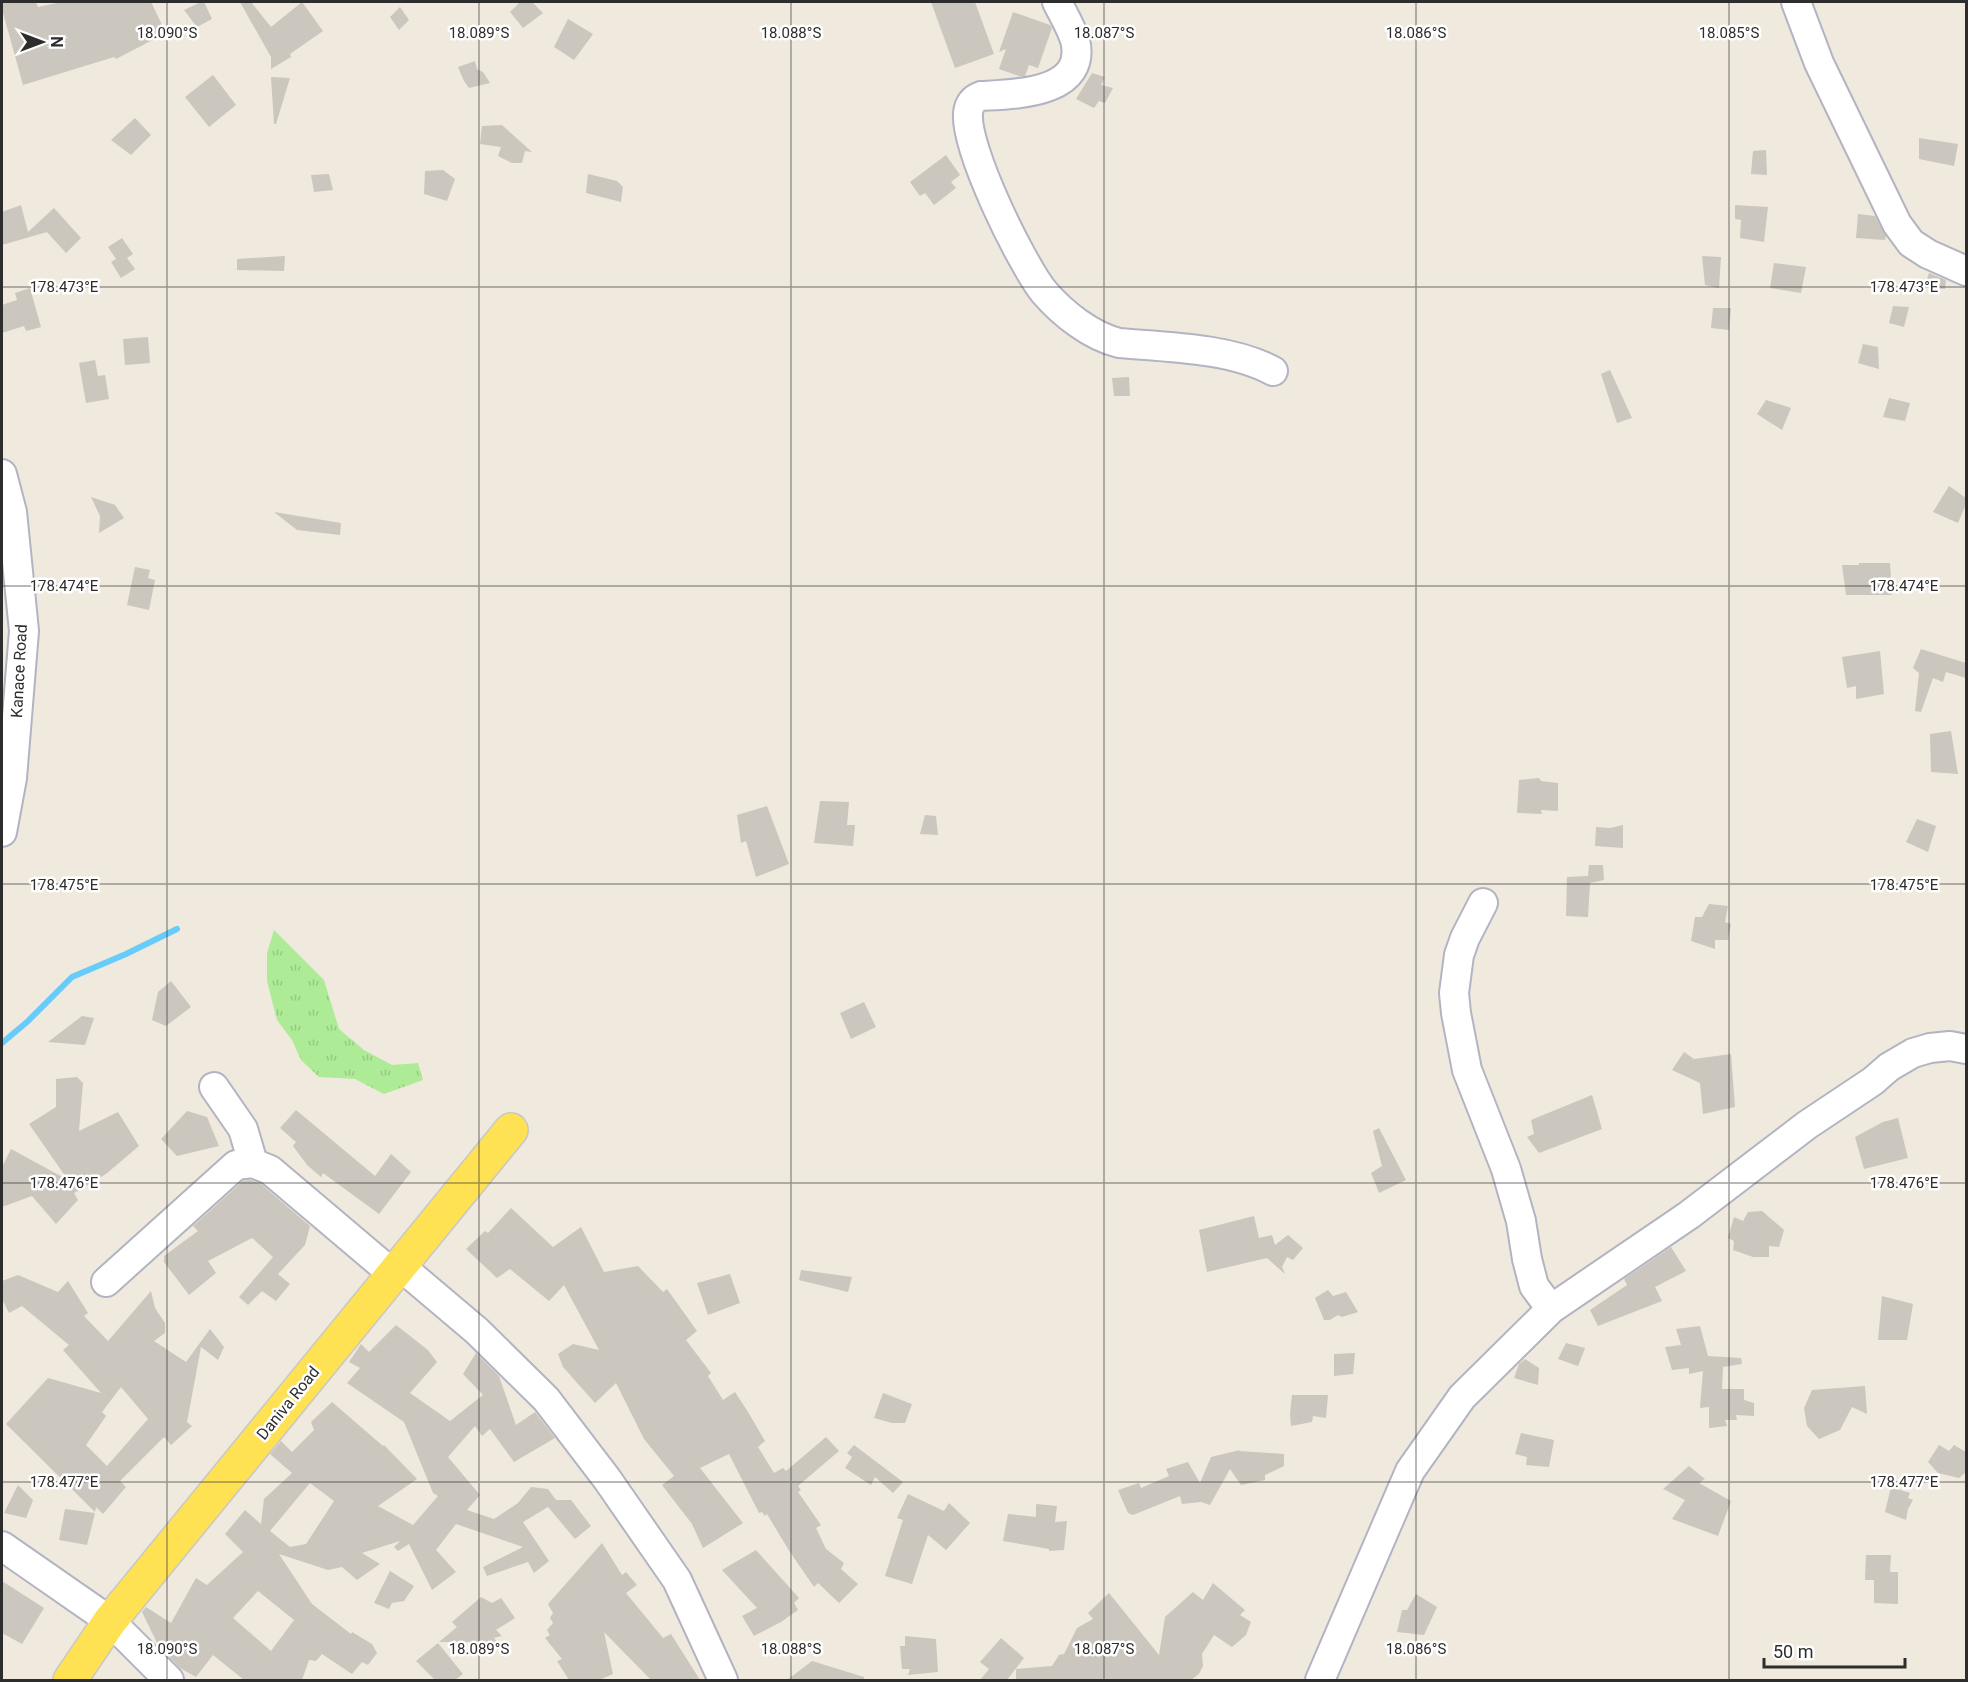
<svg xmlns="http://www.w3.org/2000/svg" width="1968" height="1682" viewBox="0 0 1968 1682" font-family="Roboto,sans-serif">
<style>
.grass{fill:url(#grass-tufts)}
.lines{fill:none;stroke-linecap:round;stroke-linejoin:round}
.stream{stroke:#68ccfb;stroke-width:6}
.building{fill:#cbc6be;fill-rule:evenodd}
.minor-casing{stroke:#b2b4c2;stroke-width:32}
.major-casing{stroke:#c8c8c8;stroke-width:36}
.minor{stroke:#fff;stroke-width:28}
.major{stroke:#ffe154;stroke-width:33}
.ticks{fill:none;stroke:#2d2d2d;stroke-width:1.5;stroke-opacity:0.45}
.labels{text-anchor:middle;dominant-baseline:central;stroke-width:5;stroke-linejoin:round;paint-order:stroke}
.street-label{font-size:16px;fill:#2d2d2d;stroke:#fff}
.ticks-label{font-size:15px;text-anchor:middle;fill:#2d2d2d;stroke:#fff;stroke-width:5;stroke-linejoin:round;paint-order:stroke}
</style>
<defs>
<pattern id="grass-tufts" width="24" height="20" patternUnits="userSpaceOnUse" patternTransform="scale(1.5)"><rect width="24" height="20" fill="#aeeb96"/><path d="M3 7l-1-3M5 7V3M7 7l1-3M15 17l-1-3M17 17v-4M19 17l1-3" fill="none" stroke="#96ca82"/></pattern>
</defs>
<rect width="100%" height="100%" fill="#f0e9de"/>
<path class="grass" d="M274 930 324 980 339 1029 364 1050 392 1065 418 1063 423 1080 384 1094 355 1079 319 1077 301 1060 292 1040 277 1020 267 981V953Z"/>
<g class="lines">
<path class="stream" d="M2 1043 27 1022 72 977 126 954 177 929"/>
</g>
<path class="building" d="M2 2H36L38 7 62 2H151L166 33 116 59 114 57 23 85 2 9Z
M201 2H204L212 19 197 27 184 10Z
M240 2H251L271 27 302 2 323 31 290 54 291 57 271 69V57Z
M520 2H532L543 13 523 28 510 12Z
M931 2H975L994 54 955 68Z
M400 7 409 20 399 30 390 17Z
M1013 12 1050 25 1052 28 1038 68 1029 65 1025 76H1019L999 69 1006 49 999 52Z
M568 19 593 34 574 60 554 47Z
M475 61 477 69 483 72 490 83 469 88 464 81 458 67Z
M1092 73 1105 77 1101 85 1113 88 1105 103 1099 101 1094 108 1076 99Z
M213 75 236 105 209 127 185 97Z
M271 77 290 78 276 124H274Z
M135 118 151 135 131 155 111 140Z
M502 125 532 152 525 151 522 163H512L498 156 501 147 480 144 482 126Z
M1919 138 1958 144 1954 166 1919 159Z
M1766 150 1767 175 1751 174 1753 151Z
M946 155 960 175 951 182 956 188 934 205 925 193 920 196 910 182Z
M443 170 455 179 447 201 424 194 425 171Z
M329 174 333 190 314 192 311 175Z
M588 174 617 181 623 187 621 202 586 193Z
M21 205 28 232 54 208 81 238 66 253 47 232 2 245V212Z
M1735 205 1768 207 1764 242 1740 238 1741 220 1735 219Z
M1858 214 1875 216 1886 236 1885 240 1856 238Z
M122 238 133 254 127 258 135 269 121 278 111 262 116 259 108 247Z
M285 256 284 271 237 270V259Z
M1702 256 1721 257 1719 288 1705 285Z
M1774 263 1806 267 1801 293 1770 288Z
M1929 273 1946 280 1945 289 1924 287Z
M30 288 41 327 26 331 24 326 2 333V305L17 300 15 293Z
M1893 306 1909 307 1904 327 1889 323Z
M1713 308H1731L1729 330 1711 328Z
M148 337 150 363 125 365 123 339Z
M1863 344 1878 347 1879 369 1858 363Z
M95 360 98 376 105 375 109 399 86 403 79 363Z
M1610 370 1632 418 1617 423 1601 374Z
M1129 377 1130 396H1114L1112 378Z
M1889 398 1910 403 1905 421 1883 417Z
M1766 400 1791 408 1782 430 1757 414Z
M1949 486 1966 498V504L1958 523 1933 512Z
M91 497 115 505 124 518 99 533 100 516Z
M274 512 341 523 340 535 297 530Z
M1859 563H1890L1892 595H1846L1842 565H1859Z
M135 567 150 570 148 578 155 580 149 610 127 605Z
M1921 649 1966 663V678L1946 672 1943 682 1933 678 1921 712 1915 711 1919 673 1913 668Z
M1880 651 1884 694 1856 699V686L1847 688 1842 657Z
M1951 731 1958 774 1931 772 1930 734Z
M1539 778 1541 781 1558 783V811L1541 810 1542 814 1517 813 1519 780Z
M820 801 849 802 847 825H855L853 846 814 843Z
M767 806 789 864 756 877 746 841 741 843 737 815Z
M925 815 936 816 938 835 920 834Z
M1917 819 1936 826 1928 852 1906 842Z
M1623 825V848L1595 846 1596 827 1610 828Z
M1589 865H1603L1604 880 1590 883 1588 917 1566 916 1567 877 1588 876Z
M1709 904 1728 906 1725 922 1731 924 1728 940H1715V949L1691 941 1695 917H1702Z
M171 981 191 1007 166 1026 152 1020 158 992Z
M864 1002 876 1027 851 1039 840 1013Z
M82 1016 94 1018 85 1045 48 1042Z
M1684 1052 1694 1059 1731 1054 1735 1107 1703 1114 1700 1083 1672 1070Z
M77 1077 83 1083 79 1131 118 1112 139 1146 106 1174 74 1193 78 1200 56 1224 32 1196 2 1207V1167L11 1149 68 1180 29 1124 56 1107V1079Z
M1592 1095 1602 1129 1539 1153 1527 1137 1534 1134 1531 1120Z
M296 1110 375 1176 391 1154 411 1172 379 1214 323 1173 321 1177 307 1165 293 1146 296 1142 280 1128Z
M187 1111 207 1117 219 1146 177 1156 161 1139Z
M1898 1118 1908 1158 1864 1169 1855 1137 1883 1122Z
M1379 1128 1406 1180 1379 1193 1371 1173 1382 1166 1373 1131Z
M251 1180 261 1184 310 1226 305 1245 278 1274 290 1284 276 1301 262 1291 248 1305 239 1297 273 1257 252 1238 208 1261 216 1273 189 1295 164 1262V1256L198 1231 193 1226 243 1181Z
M511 1208 553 1247 581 1227 604 1272 638 1266 663 1292 667 1289 697 1331 686 1340 711 1373 708 1376 723 1400 735 1392 748 1412 765 1441 758 1447 774 1473 783 1468 786 1471 826 1437 839 1451 798 1486 801 1490 798 1492 821 1525 816 1528 826 1549 844 1563 841 1569 858 1584 839 1603 818 1583 814 1587 788 1549 767 1514 765 1516 762 1512 759 1513 729 1454 700 1468 743 1523 703 1548 692 1524 662 1485 674 1476 644 1439 616 1383 595 1403 563 1367 558 1354 573 1344 599 1350 564 1285 549 1301 510 1269 497 1278 466 1249 485 1231 488 1233Z
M1762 1211 1784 1230 1779 1247 1769 1246V1257H1753L1733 1250 1734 1241 1728 1238 1734 1217 1743 1221 1748 1212Z
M1254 1216 1259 1238 1272 1235 1275 1245 1288 1235 1303 1248 1293 1260 1287 1257 1282 1267 1285 1274 1267 1258 1207 1272 1199 1230Z
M1671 1247 1686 1271 1655 1287 1662 1301 1598 1326 1590 1310 1627 1285 1624 1279Z
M801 1270 852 1277 848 1292 799 1280Z
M730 1274 740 1303 708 1315 697 1283Z
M18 1275 58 1292 68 1281 88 1313 84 1316 108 1341 151 1291 155 1308 165 1323V1333L154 1341 186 1362 210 1329 224 1347 218 1360 201 1347 187 1422 192 1426 171 1445 164 1437 120 1481 126 1487 103 1514 96 1507 95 1512 6 1424 48 1378 101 1393 63 1350 69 1345 22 1306 9 1313 2 1299V1281ZM121 1387 148 1419 107 1466 86 1445 106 1416 102 1412Z
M1328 1290 1333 1296 1346 1292 1358 1312 1342 1317 1338 1315 1330 1320H1324L1315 1298Z
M1882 1296 1913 1304 1907 1340H1878Z
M396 1325 428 1350 437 1362 410 1393 450 1421 483 1395 463 1374 476 1353 499 1376 516 1425 535 1412 555 1438 514 1462 490 1429 482 1436 475 1426 448 1457 480 1495 467 1510 494 1519 518 1503 531 1487 548 1489 556 1500H571L591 1526 575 1539 548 1507 523 1522 549 1561 534 1573 528 1562 487 1576 483 1567 523 1547 456 1524 436 1550 456 1572 432 1590 409 1544 398 1551 394 1547 400 1541 362 1553 380 1564 357 1580 342 1567 328 1570 279 1554 312 1604 351 1634 352 1632 372 1644 377 1653 368 1665 362 1662 352 1674 322 1654 316 1661 309 1660 302 1680H244L213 1655 196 1677 180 1668 159 1647 142 1612 146 1607 171 1623 196 1578 207 1585 243 1552 225 1534 245 1510 261 1524 264 1499 292 1473 270 1454 281 1441 292 1452 314 1430 311 1422 332 1402 383 1446 384 1445 417 1479 378 1506 413 1525 438 1496 433 1493 404 1422 347 1383 360 1368 349 1362 361 1344 369 1352ZM310 1483 334 1501 306 1544 290 1547 270 1531ZM258 1591 294 1620 271 1651 233 1618Z
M1700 1326 1708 1356 1741 1358 1742 1364 1723 1367 1722 1389H1744V1400L1754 1403V1416L1736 1415 1737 1420H1725L1727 1426 1709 1428V1407L1700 1408 1703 1371 1689 1374V1368L1672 1370 1665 1347 1681 1345 1676 1329Z
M1566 1343 1585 1348 1578 1366 1558 1359Z
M1355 1353 1353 1374 1334 1376V1354Z
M1525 1359 1539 1368 1538 1385 1514 1378 1519 1364Z
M1865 1386 1867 1414 1852 1407 1840 1430 1819 1439 1807 1426 1804 1408 1812 1390Z
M883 1393 912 1404 905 1423H892L874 1418Z
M1292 1395H1328L1326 1418 1313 1416 1312 1422 1291 1426 1290 1413Z
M1521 1433 1554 1440 1549 1467 1526 1465 1527 1457 1515 1454Z
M854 1445 903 1482 893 1493 875 1477 871 1485 845 1468 852 1457 847 1453Z
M1939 1445 1949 1451 1954 1445 1966 1452V1472L1959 1478 1938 1473 1928 1462Z
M1240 1450 1239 1451 1284 1454V1466L1265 1475V1480L1241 1485 1230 1469 1210 1505 1201 1502 1182 1504 1180 1496 1133 1515 1128 1513 1118 1490 1139 1483 1141 1488 1169 1476 1166 1469 1188 1462 1200 1483 1211 1457Z
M1689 1466 1705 1479 1699 1483 1731 1501 1718 1536 1672 1519 1685 1500 1663 1489Z
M18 1485 33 1500 26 1518 4 1513Z
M1891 1487 1910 1493 1908 1498 1913 1500 1908 1509 1906 1520 1885 1512Z
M908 1494 944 1511 949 1503 970 1523 946 1550 928 1535 912 1584 885 1576 903 1520 897 1518Z
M1036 1504 1057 1506 1055 1522 1067 1521 1064 1550 1049 1551V1549L1003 1541 1008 1514 1036 1517Z
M65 1509 95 1513 87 1545 59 1540Z
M602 1543 622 1575 626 1572 637 1585 626 1593 663 1638 671 1634 700 1680H651L604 1632 613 1674 599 1680H569L557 1661 562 1659 545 1638 550 1635 547 1630 553 1623 550 1618 553 1613 548 1604Z
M756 1550 799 1598 794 1603 798 1610 781 1622 754 1636 742 1616 757 1608 722 1570Z
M1866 1555H1891L1890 1572H1898V1604L1874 1603V1580H1865Z
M390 1571 414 1586 404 1601 392 1603 389 1609 374 1603Z
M2 1581 44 1608 22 1644 2 1633Z
M1213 1583 1245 1610 1240 1615 1251 1622 1246 1635 1232 1647 1214 1635 1202 1654 1203 1666 1199 1674 1191 1680H1016V1669L1052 1666 1059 1655 1064 1654 1077 1628 1093 1619 1088 1613 1109 1593 1159 1655 1165 1617 1193 1592 1203 1600Z
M1416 1594 1437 1607 1424 1635 1397 1632 1402 1610H1407Z
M481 1597 492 1603 501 1598 515 1618 496 1630 502 1636 494 1638 497 1642H439L457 1627 452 1622Z
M905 1636 936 1639 938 1672 908 1675 910 1669H902L900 1646H905Z
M1001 1638 1024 1658 1007 1680H980L989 1669 980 1662Z
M438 1643 463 1674 455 1680H435L416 1661Z
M812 1661 864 1677V1680H787Z"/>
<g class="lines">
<g class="minor-casing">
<path id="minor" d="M1057 2C1063 14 1071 27 1075 40 1088 94 1015 94 981 96 973 99 969 104 968 113 965 149 1021 263 1044 292 1063 314 1091 336 1119 343 1167 347 1231 348 1273 371
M1796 2 1819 63 1897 224 1911 243 1928 254 1966 271
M2 474 12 512 24 631 12 778 2 832
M1483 903 1465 938 1459 955 1454 993 1456 1013 1467 1070 1506 1169 1521 1221 1527 1259 1534 1286 1551 1309
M214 1087 243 1129 253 1163
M399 1265 477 1331 546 1399 607 1479 677 1580 723 1680
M106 1282 236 1165 253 1163 270 1170 394 1275
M2 1546 110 1621 169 1680
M1320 1680 1410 1471 1462 1397 1551 1309 1689 1215 1807 1125 1873 1081 1889 1067 1913 1053 1930 1048 1950 1046 1966 1049"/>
</g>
<g class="major-casing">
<path id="major" d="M70 1680 110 1621 511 1130"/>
</g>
<use href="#minor" class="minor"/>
<use href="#major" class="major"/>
</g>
<path class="ticks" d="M167 2V1680M479 2V1680M791 2V1680M1104 2V1680M1416 2V1680M1729 2V1680M2 287H1966M2 586H1966M2 884H1966M2 1183H1966M2 1482H1966"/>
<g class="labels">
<g class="street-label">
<text transform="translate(19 671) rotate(-87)">Kanace Road</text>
<text transform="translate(288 1403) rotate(-51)">Daniva Road</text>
</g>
</g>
<g class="ticks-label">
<text x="167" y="38">18.090°S</text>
<text x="479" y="38">18.089°S</text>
<text x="791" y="38">18.088°S</text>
<text x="1104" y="38">18.087°S</text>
<text x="1416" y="38">18.086°S</text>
<text x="1729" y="38">18.085°S</text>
<text x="1904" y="292">178.473°E</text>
<text x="64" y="292">178.473°E</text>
<text x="1904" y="591">178.474°E</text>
<text x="64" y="591">178.474°E</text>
<text x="1904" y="890">178.475°E</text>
<text x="64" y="890">178.475°E</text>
<text x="1904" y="1188">178.476°E</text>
<text x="64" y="1188">178.476°E</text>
<text x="64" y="1487">178.477°E</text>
<text x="1904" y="1487">178.477°E</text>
<text x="167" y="1654">18.090°S</text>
<text x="479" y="1654">18.089°S</text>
<text x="791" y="1654">18.088°S</text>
<text x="1104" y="1654">18.087°S</text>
<text x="1416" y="1654">18.086°S</text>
</g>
<rect width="1968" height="1682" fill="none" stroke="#2d2d2d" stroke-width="6"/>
<g transform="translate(42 42) rotate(90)" stroke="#ffffff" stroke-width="4.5" paint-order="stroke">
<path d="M0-4.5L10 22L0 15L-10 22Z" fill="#2d2d2d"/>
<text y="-9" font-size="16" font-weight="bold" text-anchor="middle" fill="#2d2d2d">N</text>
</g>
<path d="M1764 1658v9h141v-9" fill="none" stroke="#2d2d2d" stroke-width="3"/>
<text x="1773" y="1658" font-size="18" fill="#2d2d2d" stroke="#ffffff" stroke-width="4.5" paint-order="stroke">50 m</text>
</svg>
